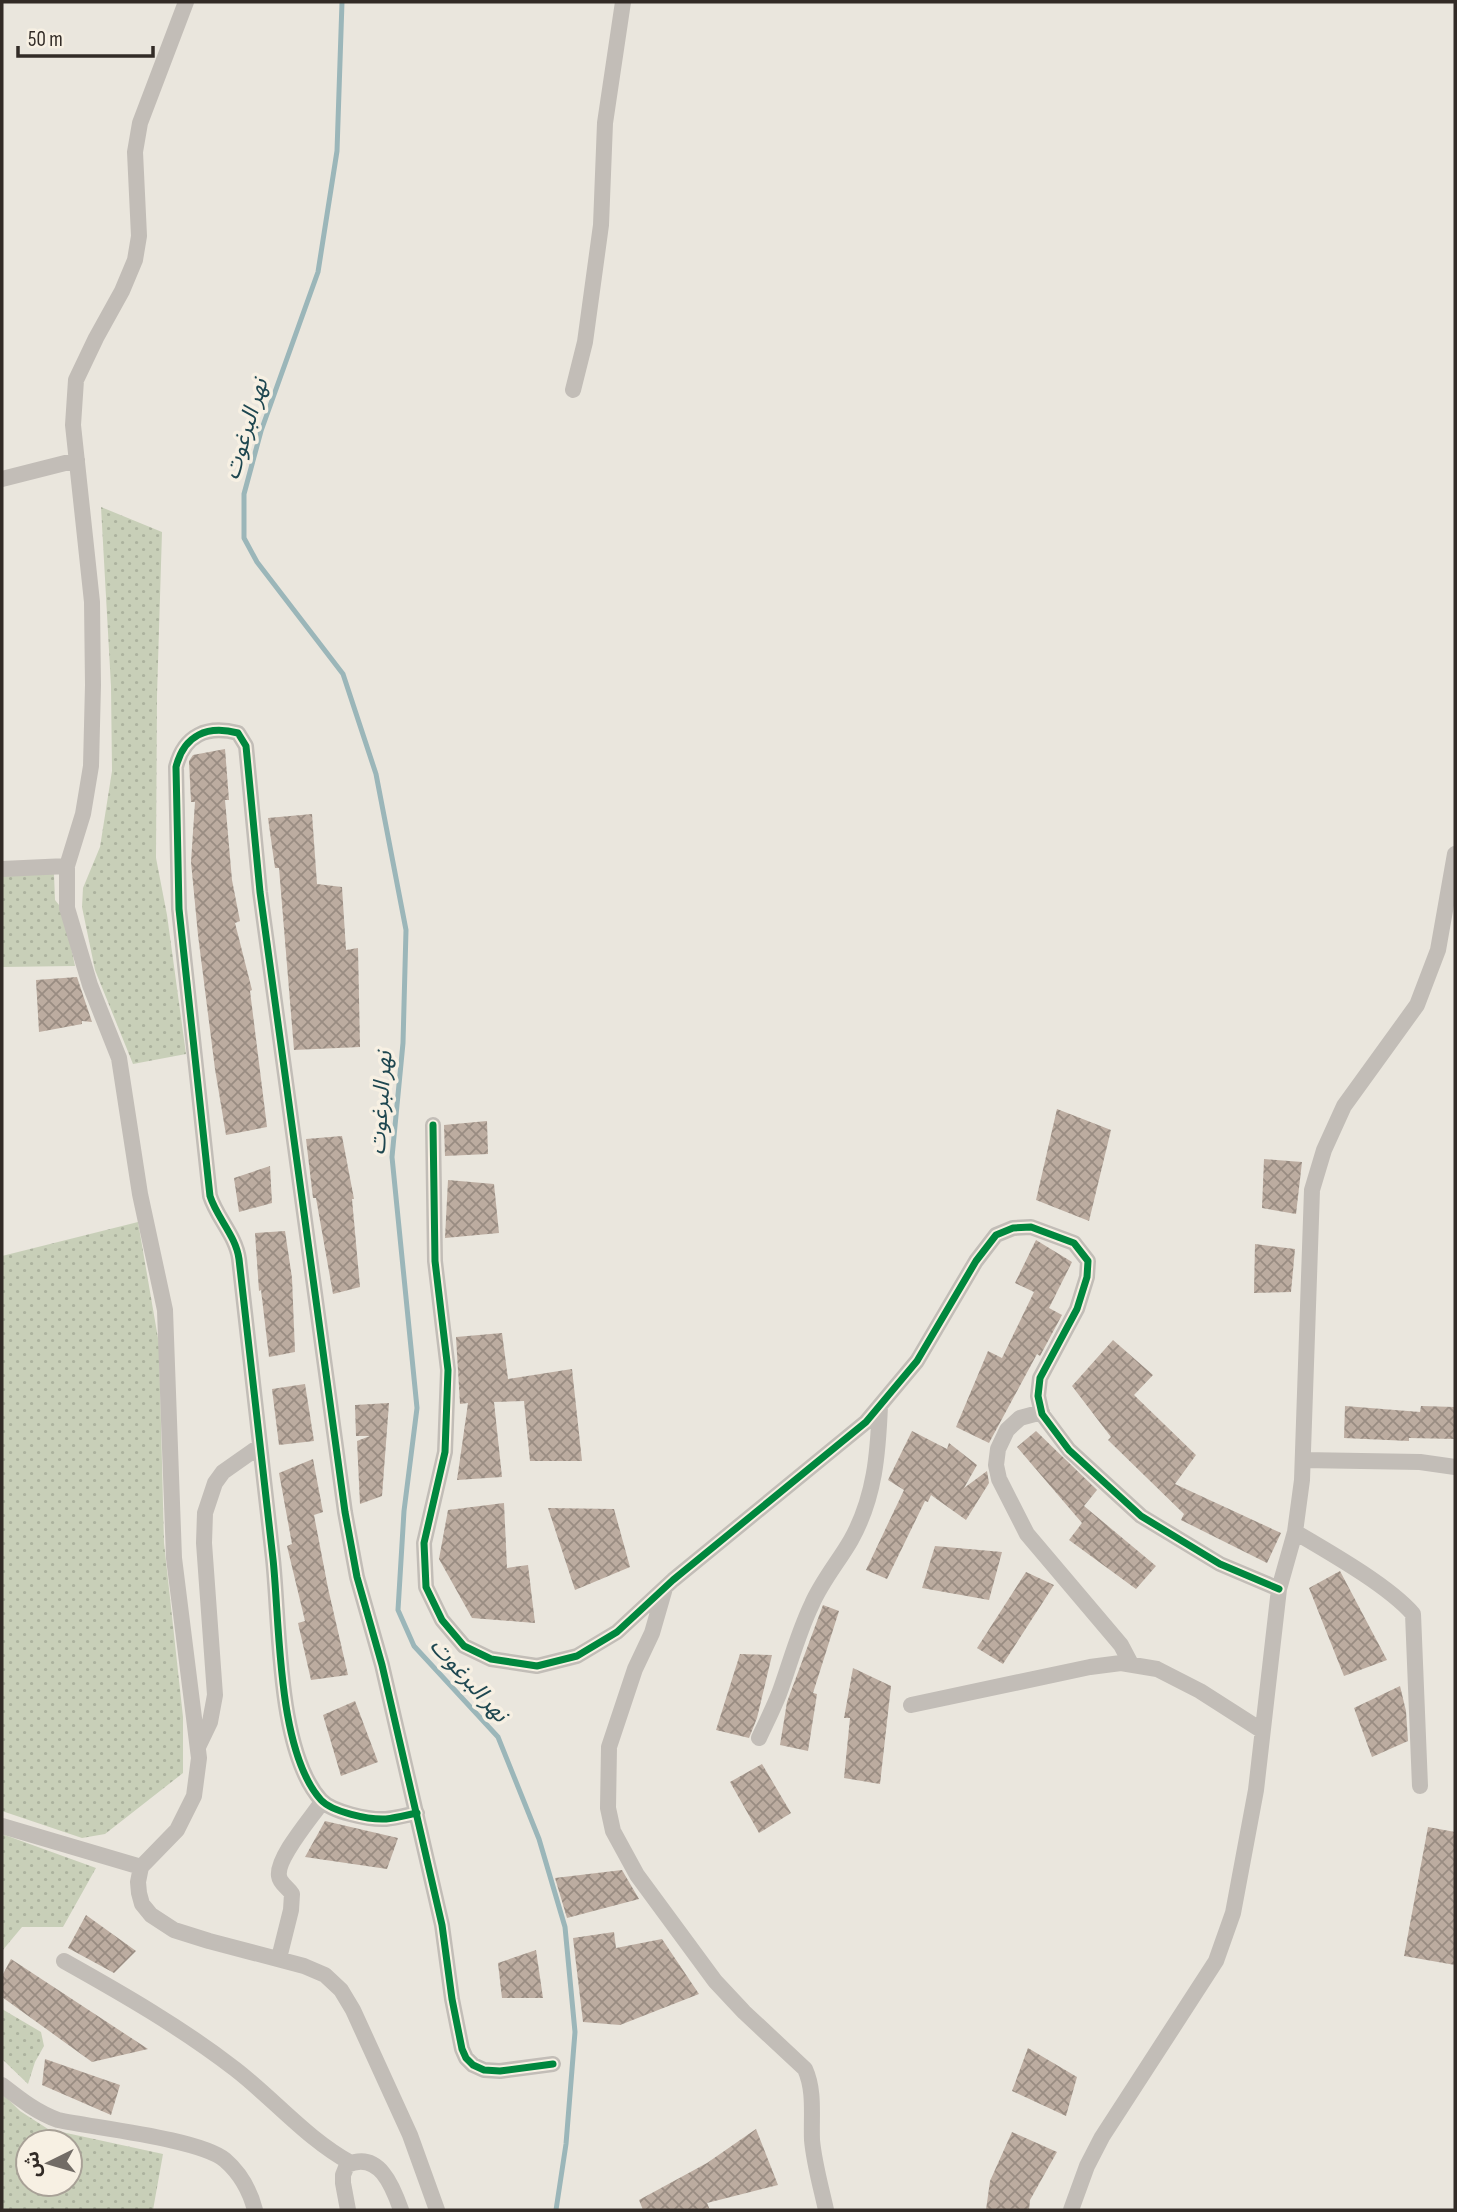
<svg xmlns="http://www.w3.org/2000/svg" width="1457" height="2212" viewBox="0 0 1457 2212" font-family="'Sofia Sans Condensed','Noto Sans Arabic',sans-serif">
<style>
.grass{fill:url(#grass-dots);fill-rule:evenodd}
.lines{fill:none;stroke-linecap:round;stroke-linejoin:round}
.stream{stroke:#9bb6b9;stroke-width:5}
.building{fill:url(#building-cross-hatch)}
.minor{stroke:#c2bdb7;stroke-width:16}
.cycleway-casing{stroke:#f7f0e3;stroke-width:11}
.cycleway{stroke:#00873e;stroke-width:7}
.labels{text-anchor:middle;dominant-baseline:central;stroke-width:7;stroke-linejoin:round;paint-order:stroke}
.water-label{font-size:23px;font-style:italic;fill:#1e4750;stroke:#f7f0e3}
</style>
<defs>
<pattern id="grass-dots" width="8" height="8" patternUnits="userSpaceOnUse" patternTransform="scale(1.75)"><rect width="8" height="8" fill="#c8cfb8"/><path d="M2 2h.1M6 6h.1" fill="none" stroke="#acb29e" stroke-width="1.8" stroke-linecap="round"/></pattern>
<pattern id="building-cross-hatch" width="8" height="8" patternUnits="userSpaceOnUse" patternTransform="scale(1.75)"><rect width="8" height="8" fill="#bcaca0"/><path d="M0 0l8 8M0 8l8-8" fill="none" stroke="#998c82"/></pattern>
</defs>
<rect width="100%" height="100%" fill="#eae6dd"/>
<path class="grass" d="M101 507 162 532 157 695 156 858 167 915 186 1054 133 1064 95 970 82 907 83 888 100 847 112 771 111 686Z
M2 874H54L55 900 63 910 75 966 2 967Z
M138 1222 159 1344 164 1543 183 1717V1773L105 1834 82 1838 2 1811V1256Z
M2 1834 96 1868 63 1927H22L2 1951Z
M2 2009 41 2032 44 2046 35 2062 28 2084 2 2059Z
M2 2093 20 2111 48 2129 163 2154 153 2210H2ZM28 2142H70V2184H28Z"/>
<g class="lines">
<path class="stream" d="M342 2 337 151 318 272 261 431 244 494V538L257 562 343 674 376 774 406 930 403 1043 392 1157 417 1408 404 1511 398 1610 414 1646 498 1737 539 1839 565 1927 575 2032 566 2144 556 2210"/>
</g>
<path class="building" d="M225 749 229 800H225L232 880 240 921 235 923 252 990 250 991 267 1127 226 1135 215 1069 198 935 191 862 195 802H191L189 761 193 755Z
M312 814 317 884 342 887 346 950 358 948 360 1047 294 1050 279 868H275L268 818Z
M77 977 92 1022 82 1021V1024L39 1032 36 980Z
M1057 1109 1111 1130 1089 1221 1036 1200Z
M487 1121 488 1154 445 1156 444 1125Z
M342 1136 354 1199H352L360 1287 333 1294 316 1198H313L306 1139Z
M1264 1159 1302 1162 1296 1214 1262 1208Z
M270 1166 272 1203 239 1212 234 1178Z
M448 1180 494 1184 499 1233 445 1238Z
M285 1231 292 1278 295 1352 269 1357 261 1290 259 1291 255 1233Z
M1036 1240 1072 1262 1049 1308 1062 1315 1040 1356 1037 1354 989 1443 956 1427 988 1351 1002 1358 1034 1292 1015 1283Z
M1255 1244 1295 1249 1291 1292 1254 1293Z
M502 1333 508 1379 572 1369 582 1461H530L524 1401 494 1402 502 1477 457 1480 468 1403 460 1404 456 1337Z
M1113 1340 1153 1375 1134 1395 1196 1455 1175 1484 1281 1533 1267 1563 1181 1520 1184 1514 1108 1440 1111 1437 1072 1386Z
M305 1384 314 1441 279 1445 272 1389Z
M389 1403 382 1496 360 1504 357 1441 370 1436H356L355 1405Z
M1345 1406 1420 1412 1421 1406 1455 1407V1439L1409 1438V1441L1344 1438Z
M912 1431 947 1449 949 1443 977 1465 964 1488 987 1471 989 1483 966 1520 931 1495 928 1502 925 1501 887 1579 866 1570 904 1490 888 1480Z
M1036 1431 1097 1490 1084 1506 1156 1566 1136 1589 1069 1540 1082 1523 1017 1447Z
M313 1459 323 1512 314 1515 328 1588 348 1675 311 1680 298 1623 305 1621 287 1546 292 1544 279 1473Z
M504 1503 507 1568 528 1565 535 1623 472 1618 439 1559 448 1510Z
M548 1508 614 1509 630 1567 575 1590Z
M935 1546 1002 1552 989 1600 922 1588Z
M1340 1571 1387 1660 1344 1676 1309 1588Z
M1026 1572 1054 1585 1003 1664 977 1648Z
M823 1605 839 1611 813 1693 817 1694 808 1751 780 1745 787 1702Z
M740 1654 772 1655 757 1718 749 1738 716 1730Z
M853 1668 891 1686 880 1784 844 1778 850 1718H844Z
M1400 1686 1406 1711 1408 1741 1372 1757 1354 1708Z
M355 1701 378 1762 341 1776 323 1715Z
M762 1764 791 1813 759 1833 730 1782Z
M325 1821 398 1838 387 1869 305 1857Z
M1428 1827 1455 1832V1965L1404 1956Z
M622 1870 639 1899 567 1918 555 1878Z
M86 1915 136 1951 114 1973 68 1948Z
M614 1932 616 1948 662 1939 699 1994 620 2025 583 2022 573 1938Z
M536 1950 543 1998H502L498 1963Z
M11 1959 148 2049 92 2062 2 1997V1976Z
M1028 2048 1077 2077 1066 2116 1012 2091Z
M45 2059 120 2085 111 2115 42 2085Z
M756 2129 778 2185 707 2203 710 2210H643L639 2200 707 2163Z
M1012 2132 1057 2152 1030 2200 1029 2210H986L990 2181Z"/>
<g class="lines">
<path class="minor" d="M186 2 140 123 135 152 139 236 135 260 122 291 96 338 76 380 73 425 92 602 93 685 91 766 83 814 67 866V908L90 985 119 1058 140 1194 165 1310 174 1558 199 1758 194 1796 177 1830 141 1867 138 1882 139 1893 142 1904 151 1915 174 1930 209 1941 304 1966 325 1975 341 1990 353 2010 410 2135 437 2210
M573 390 585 342 601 225 605 123 623 2
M2 479 77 460
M2 869 67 866
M433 1125 435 1261 448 1370 445 1452 424 1543 426 1587 442 1620 464 1646 491 1659 537 1666 577 1656 617 1632 673 1580 866 1422 917 1361 976 1261 996 1235 1013 1228 1031 1227 1074 1243 1088 1261 1087 1277 1077 1309 1040 1378 1038 1396 1042 1414 1069 1450 1141 1516 1220 1564 1279 1589
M1042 1412 1020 1418 1007 1430 998 1449 996 1465 999 1479 1027 1534 1121 1645 1131 1664
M1303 1460 1420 1462 1455 1467
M1295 1532C1329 1552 1389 1586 1413 1614L1420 1786
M665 1588 652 1633 635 1669 609 1747 608 1808 613 1831 637 1875 715 1981 744 2012 805 2069C815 2091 811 2116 812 2140 814 2163 821 2187 826 2210
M911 1705 1090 1667 1121 1663 1157 1669 1200 1691 1261 1730
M759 1738C766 1723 773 1709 779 1694 790 1664 798 1633 812 1604 822 1581 839 1561 851 1540 875 1497 878 1453 880 1406
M198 1747 210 1722 215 1695 204 1543 205 1513 215 1483 223 1472 260 1446
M417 1813C407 1815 396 1818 386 1819 369 1820 332 1812 321 1800 277 1751 280 1624 273 1559 262 1459 251 1359 239 1259 236 1236 217 1218 210 1196L179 909 176 767C184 735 207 725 238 733L246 746 260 892 345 1512 357 1577 382 1665 442 1925 452 1999 462 2049 466 2058 473 2065 484 2070 500 2071 553 2064
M2 1826 141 1867
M279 1958 291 1910 292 1894C288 1887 280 1884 279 1876 276 1858 312 1817 322 1802
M64 1961C123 1994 182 2028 235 2069 275 2100 307 2139 351 2163
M2 2085C20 2099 36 2112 58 2120 95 2128 200 2139 225 2160 240 2173 250 2191 255 2210
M348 2210 343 2183V2175L347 2165C379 2150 393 2187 401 2210
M1071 2210 1087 2166 1102 2137 1216 1961 1233 1913 1256 1790 1279 1589 1295 1532 1302 1480 1312 1190 1324 1150 1344 1106 1417 1005 1438 950 1455 854"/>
<g class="cycleway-casing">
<path id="cycleway" d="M433 1125 435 1261 448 1370 445 1452 424 1543 426 1587 442 1620 464 1646 491 1659 537 1666 577 1656 617 1632 673 1580 866 1422 917 1361 976 1261 996 1235 1013 1228 1031 1227 1074 1243 1088 1261 1087 1277 1077 1309 1040 1378 1038 1396 1042 1414 1069 1450 1141 1516 1220 1564 1279 1589
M417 1813C407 1815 396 1818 386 1819 369 1820 332 1812 321 1800 277 1751 280 1624 273 1559 262 1459 251 1359 239 1259 236 1236 217 1218 210 1196L179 909 176 767C184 735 207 725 238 733L246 746 260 892 345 1512 357 1577 382 1665 442 1925 452 1999 462 2049 466 2058 473 2065 484 2070 500 2071 553 2064"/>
</g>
<use href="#cycleway" class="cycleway"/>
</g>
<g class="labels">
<g class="water-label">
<text transform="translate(246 429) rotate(-73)">نهر البرغوت</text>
<text transform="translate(381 1103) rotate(-86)">نهر البرغوت</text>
<text transform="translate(469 1680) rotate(48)">نهر البرغوت</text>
</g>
</g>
<rect width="1457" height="2212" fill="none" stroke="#322b26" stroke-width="7"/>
<g transform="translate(49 2163) rotate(265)"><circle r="33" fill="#f7f0e3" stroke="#a8a197" stroke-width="2"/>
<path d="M0-5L12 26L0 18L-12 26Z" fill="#726c66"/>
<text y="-10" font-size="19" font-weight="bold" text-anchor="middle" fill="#322b26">ش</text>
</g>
<path d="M18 46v10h135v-10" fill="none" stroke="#322b26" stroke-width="3.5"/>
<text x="28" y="46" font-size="21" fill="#322b26" stroke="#f7f0e3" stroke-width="5" paint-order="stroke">50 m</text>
</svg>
